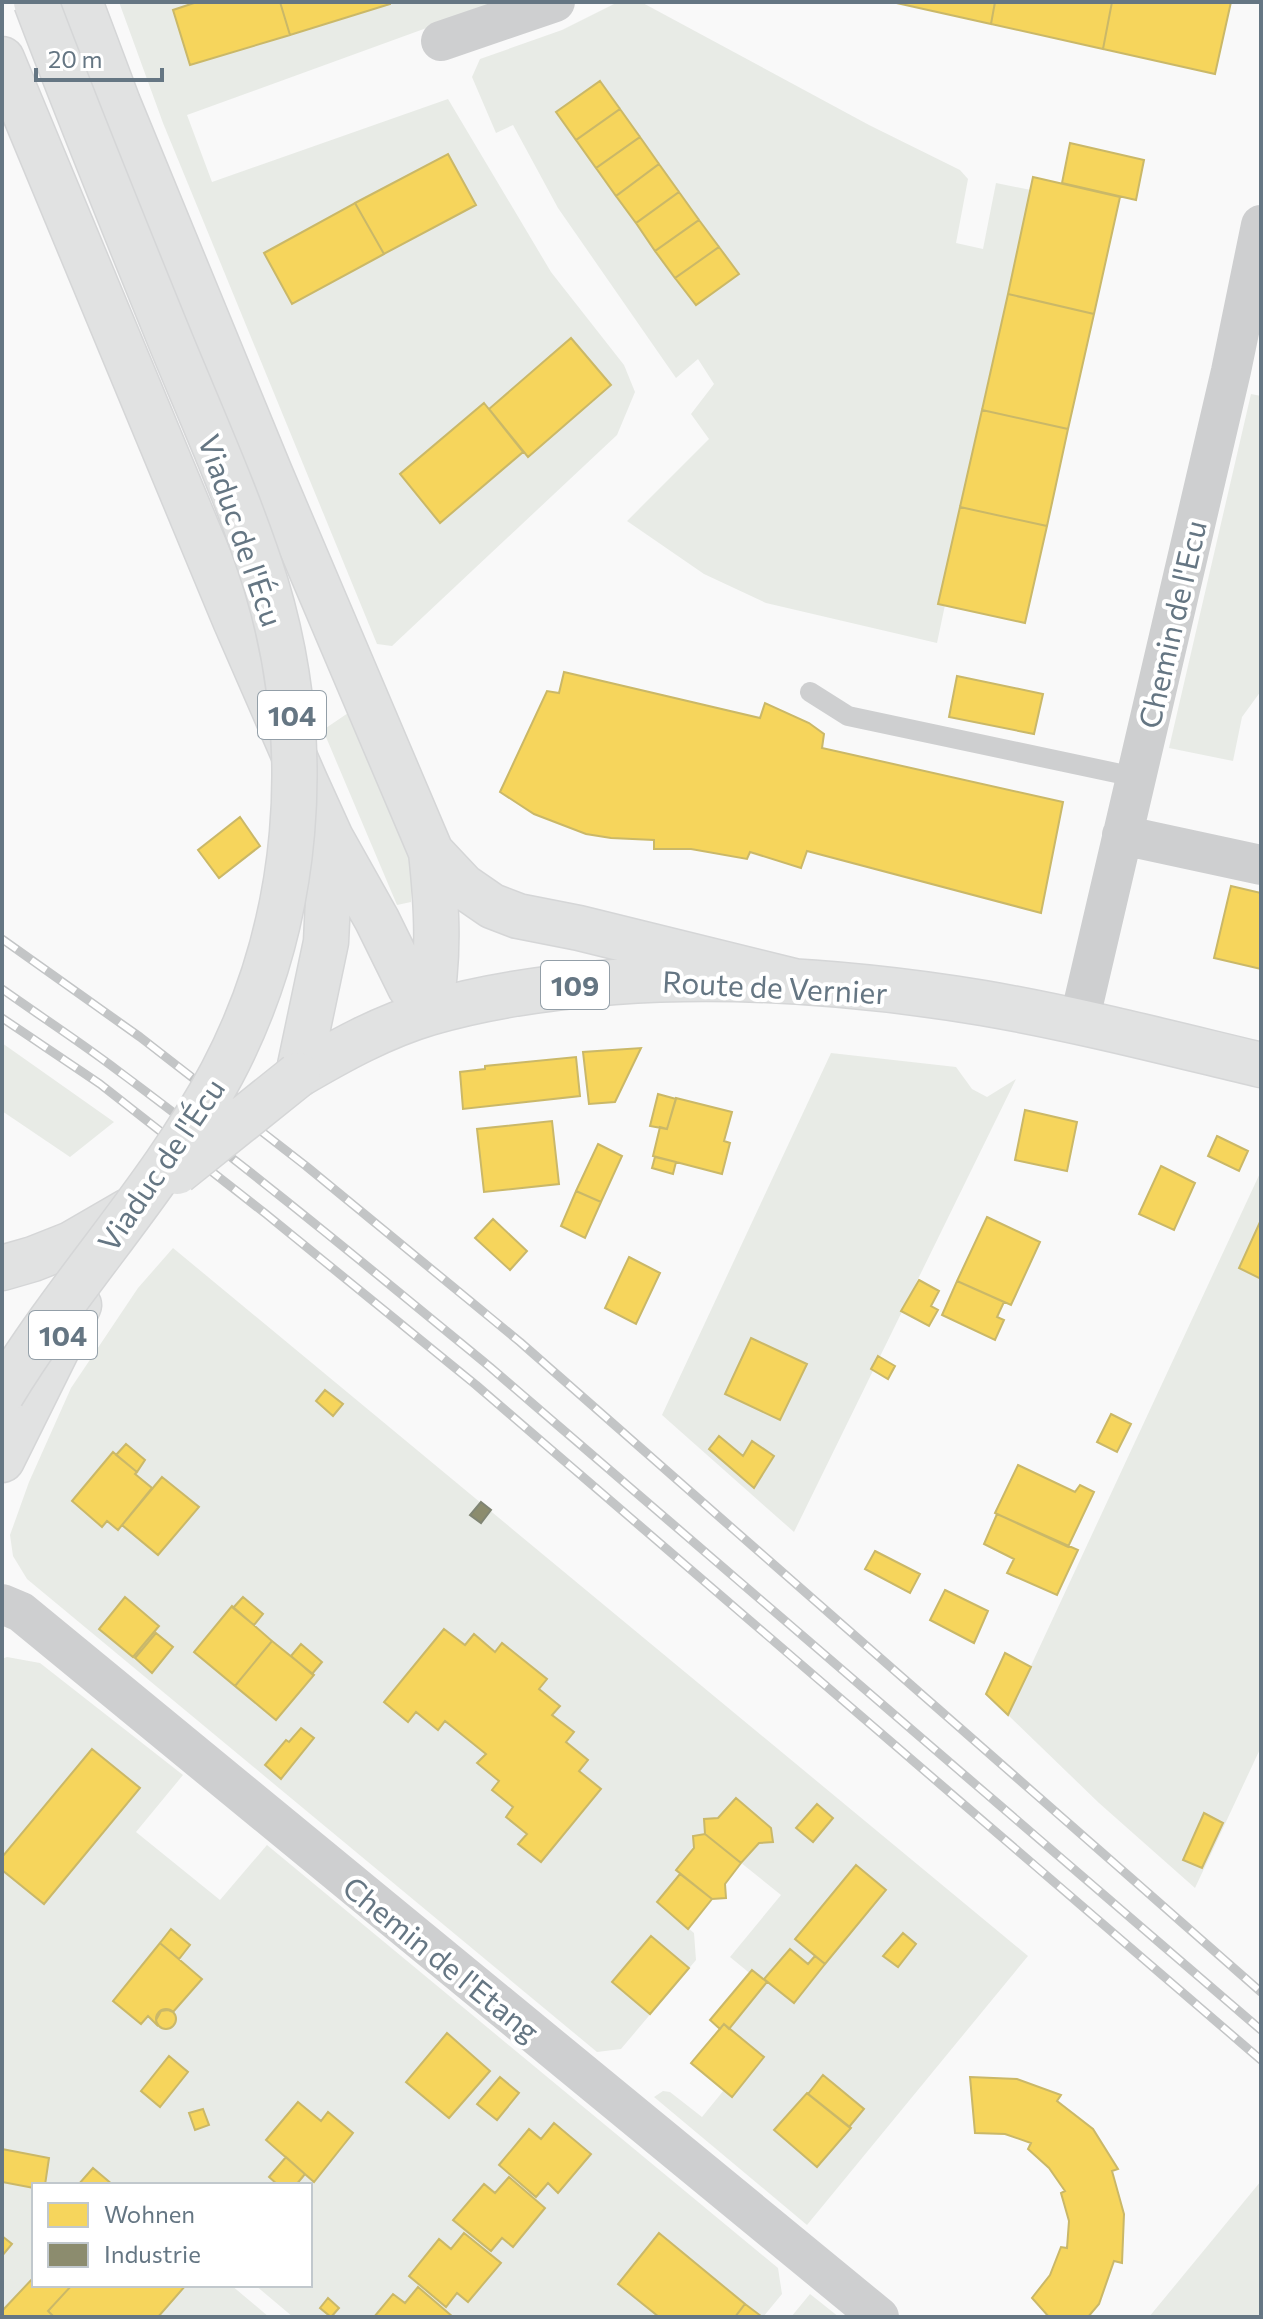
<svg xmlns="http://www.w3.org/2000/svg" width="1263" height="2319" viewBox="0 0 1263 2319" font-family="Commissioner,sans-serif">
<style>
.green{fill:#e8ebe6}
.homes{fill:#f6d55c;stroke:#cab868;stroke-width:2}
.industry{fill:#8c8c6e;stroke:#808574;stroke-width:2}
.lines{fill:none;stroke-linecap:round;stroke-linejoin:round}
.primary-casing{stroke:#d5d6d7;stroke-width:47}
.service{stroke:#cecfd0;stroke-width:20}
.minor{stroke:#cecfd0;stroke-width:40}
.primary{stroke:#e1e2e2;stroke-width:44}
.rail-casing{stroke:#c3c5c6;stroke-width:9}
.rail{stroke:#fff;stroke-width:6;stroke-dasharray:18;stroke-linecap:butt}
.primary-bridge-casing{stroke:#d5d6d7;stroke-width:47;stroke-linecap:butt}
.primary-bridge{stroke:#e1e2e2;stroke-width:44}
.labels{text-anchor:middle;dominant-baseline:central;stroke-width:8;stroke-linejoin:round;paint-order:stroke}
.shield{fill:#fff;stroke:#939fa8;stroke-width:2}
.shield-label{font-size:28px;font-weight:bold;fill:#657683}
.street-label{font-size:30px;fill:#657683;stroke:#fff}
</style>
<rect width="100%" height="100%" fill="#f9f9f9"/>
<path class="green" d="M119 2H498L187 115 212 182 448 99 551 272 624 365 635 392 617 435 392 646 377 644 163 123Z
M618 2H641L869 125 960 170 968 179 956 243 983 249 996 183 1031 190 938 603 945 605 937 643 766 603 704 574 627 521 709 439 691 414 714 384 698 359 676 378 558 208 513 125 496 133 472 77 480 59 562 30Z
M1251 394 1261 396V691L1242 717 1233 761 1169 748Z
M354 709 403 821 412 866 411 902 397 905 323 730Z
M2 1043 114 1122 70 1157 2 1111Z
M831 1053 956 1067 972 1089 987 1097 1016 1079 794 1532 662 1415Z
M1261 1171V1747L1195 1888 1099 1803 1008 1715Z
M173 1248 1028 1956 807 2225 654 2097 663 2091 670 2092 702 2117 724 2090 732 2096 763 2058 729 2029 764 1985 730 1957 781 1895 705 1834 693 1836 694 1848 676 1870 680 1874 657 1902 694 1933 696 1960 621 2049 597 2052 27 1579 13 1556 10 1535 29 1482 71 1388 138 1288Z
M7 1657 40 1663 183 1775 136 1832 220 1900 267 1845 778 2268 782 2294 763 2317H293L255 2285H310V2185H34V2285H231L269 2317H2V1659Z
M1261 2181V2317H1149Z
M810 2294 839 2317H791Z"/>
<path class="homes" d="M197 2H280L290 35 190 65 173 10Z
M280 2H390V4L290 35Z
M892 2H995L991 24Z
M995 2H1112L1103 49 991 24Z
M1112 2H1231L1215 74 1103 49Z
M600 81 620 109 576 140 556 112Z
M620 109 640 137 596 168 576 140Z
M640 137 659 164 616 196 596 168Z
M1070 143 1144 160 1136 200 1062 183Z
M448 154 476 205 384 254 355 203Z
M659 164 679 192 636 223 616 196Z
M1033 177 1120 197 1094 314 1008 294Z
M679 192 699 220 655 251 636 223Z
M355 203 384 254 292 304 264 253Z
M699 220 719 247 675 278 655 251Z
M719 247 739 274 696 305 675 278Z
M1008 294 1094 314 1068 429 982 410Z
M571 338 611 385 528 457 489 409Z
M484 403 523 452 440 523 400 474Z
M982 410 1068 429 1047 526 960 507Z
M960 507 1047 526 1025 623 938 604Z
M564 672 760 718 765 703 809 723 824 734 822 748 1063 802 1041 913 807 851 801 868 750 852 747 859 691 849H654V840L611 838 586 834 534 814 500 792 547 691 559 693Z
M957 676 1043 694 1034 734 949 717Z
M240 817 260 846 219 878 198 850Z
M1231 886 1261 893V969L1214 958Z
M641 1048 615 1102 589 1104 583 1052Z
M576 1057 580 1096 463 1109 460 1072 485 1069V1066Z
M658 1094 676 1099 667 1129 650 1126Z
M676 1098 732 1112 724 1141 730 1143 722 1174 653 1156 660 1127 667 1129Z
M1025 1110 1077 1122 1067 1171 1015 1160Z
M552 1121 559 1184 484 1192 477 1129Z
M1217 1136 1248 1151 1239 1171 1208 1156Z
M598 1144 622 1156 601 1202 576 1191Z
M655 1157 676 1162 673 1174 652 1168Z
M1161 1166 1195 1183 1174 1230 1139 1214Z
M576 1191 601 1202 585 1238 561 1226Z
M987 1217 1040 1242 1011 1305 957 1281Z
M493 1219 527 1251 510 1270 475 1238Z
M1260 1222 1261 1223V1279L1239 1268Z
M629 1257 660 1273 636 1324 605 1308Z
M919 1280 939 1291 931 1306 938 1310 929 1326 901 1311Z
M957 1281 1004 1302 997 1317 1004 1320 995 1340 942 1315Z
M751 1338 807 1364 780 1420 725 1394Z
M878 1356 895 1366 888 1379 871 1369Z
M325 1390 343 1404 333 1416 316 1401Z
M1111 1414 1131 1424 1117 1452 1097 1442Z
M719 1436 743 1456 752 1441 774 1456 754 1488 709 1449Z
M126 1444 145 1460 137 1472 116 1455Z
M113 1452 137 1472 135 1474 152 1488 118 1530 107 1521 102 1527 72 1501Z
M1018 1465 1075 1492 1080 1485 1094 1492 1068 1547 995 1513Z
M162 1477 199 1507 158 1555 122 1525Z
M997 1514 1078 1550 1057 1595 1007 1573 1014 1559 984 1544Z
M875 1551 920 1574 910 1593 865 1569Z
M945 1590 988 1611 974 1643 930 1620Z
M125 1597 159 1626 133 1657 99 1629Z
M243 1597 263 1614 254 1625 233 1608Z
M232 1606 272 1641 235 1686 194 1652Z
M444 1629 465 1645 474 1634 495 1652 502 1643 547 1679 539 1689 560 1706 552 1715 574 1732 566 1742 588 1760 579 1771 601 1789 541 1862 518 1844 527 1834 506 1817 513 1807 492 1790 499 1781 477 1763 486 1754 445 1721 438 1730 416 1712 408 1722 384 1702Z
M156 1633 173 1647 152 1673 135 1658Z
M272 1641 314 1675 276 1720 235 1686Z
M301 1644 322 1662 312 1674 291 1656Z
M1005 1653 1031 1667 1008 1715 986 1694Z
M301 1728 314 1738 281 1779 265 1765 286 1740 289 1742Z
M92 1749 140 1788 44 1904 2 1870V1857Z
M736 1798 771 1828 773 1842 759 1843 741 1863 705 1834 704 1819 718 1818Z
M817 1804 833 1818 813 1842 796 1828Z
M1204 1813 1223 1823 1202 1868 1183 1860Z
M705 1834 741 1863 725 1884 726 1898 712 1899 676 1870 694 1848 693 1836Z
M856 1865 886 1890 825 1964 795 1939Z
M680 1874 712 1899 688 1929 657 1902Z
M171 1929 190 1945 179 1959 160 1943Z
M903 1933 916 1944 898 1967 883 1956Z
M651 1936 689 1968 650 2014 612 1982Z
M160 1943 202 1979 173 2012 168 2010 161 2011 156 2020 158 2026 148 2016 141 2024 113 2001Z
M790 1949 808 1964 815 1956 825 1964 794 2003 764 1979Z
M752 1970 767 1982 729 2029 724 2024 720 2029 710 2020Z
M156 2019a10 10 0 1 1 20 0a10 10 0 1 1-20 0Z
M724 2024 764 2057 732 2097 691 2063Z
M447 2033 490 2071 449 2118 406 2082Z
M169 2056 188 2072 160 2107 141 2091Z
M823 2075 864 2109 849 2127 808 2094Z
M500 2077 519 2093 497 2120 477 2104Z
M970 2077 1017 2079 1061 2095 1057 2101 1093 2129 1118 2169 1112 2171 1124 2214 1122 2263 1114 2261 1099 2304 1088 2317H1049L1032 2298 1050 2275 1061 2247 1067 2248 1069 2221 1061 2193 1065 2191 1049 2168 1028 2149 1031 2143 1005 2134 975 2133Z
M807 2093 851 2128 817 2167 774 2130Z
M298 2102 321 2121 328 2112 353 2133 314 2182 266 2140Z
M203 2109 209 2125 195 2130 189 2113Z
M554 2123 591 2154 558 2193 548 2183 536 2197 499 2165 529 2129 541 2139Z
M2 2149 49 2158 45 2185H34V2188L2 2182Z
M286 2157 305 2174 296 2185H278L269 2177Z
M93 2168 113 2185H78Z
M509 2177 545 2208 513 2247 502 2238 491 2251 453 2220 484 2184 495 2193Z
M464 2233 501 2263 468 2302 457 2293 446 2307 409 2276 439 2239 451 2249Z
M659 2233 745 2304 735 2317H659L618 2284Z
M2 2236 12 2244 2 2256Z
M34 2277V2285H72L48 2311 54 2317H2V2311Z
M72 2285H186L158 2317H54L48 2311Z
M418 2287 453 2317H374L393 2294 405 2303Z
M328 2298 339 2308 331 2317 320 2308Z
M745 2304 761 2316 760 2317H735Z"/>
<path class="industry" d="M481 1502 491 1510 481 1523 470 1515Z"/>
<g class="lines">
<g class="primary-casing">
<path id="primary" d="M80 2 118 103 270 473 431 852 463 886 492 906 518 916 579 928 794 981
M2 59 235 620 306 783 331 838 377 920 410 987 429 1013
M429 1013C440 959 437 907 431 852
M298 1075C339 1051 382 1027 429 1013 489 995 552 987 614 982 737 973 861 983 983 1003 1076 1019 1169 1043 1261 1065
M298 1075 326 942 331 838
M2 1268 33 1259 71 1244 128 1211
M2 1460 79 1305"/>
</g>
<path class="service" d="M810 692 848 716 1135 777"/>
<path class="minor" d="M441 41 555 2
M1122 835 1261 865
M1079 1022 1231 371 1261 225
M2 1604 21 1612 879 2317"/>
<use href="#primary" class="primary"/>
<g class="rail-casing">
<path id="rail" d="M2 939 140 1037 306 1166 520 1342 1261 1992
M2 989C40 1016 80 1042 117 1070 245 1165 367 1266 490 1367L1261 2030
M2 1018 100 1084 266 1214 476 1385 1261 2060"/>
</g>
<use href="#rail" class="rail"/>
<g class="primary-bridge-casing">
<path id="primary-bridge" d="M177 1172 298 1075
M2 1394C69 1283 161 1188 222 1073 301 923 315 746 266 584 240 502 204 422 171 342 125 229 79 116 36 2"/>
</g>
<use href="#primary-bridge" class="primary-bridge"/>
</g>
<g class="labels">
<g class="shield">
<rect x="258" y="691" width="68" height="48" rx="6"/>
<rect x="541" y="961" width="68" height="48" rx="6"/>
<rect x="29" y="1311" width="68" height="48" rx="6"/>
</g>
<g class="shield-label">
<text x="292" y="715">104</text>
<text x="575" y="985">109</text>
<text x="63" y="1335">104</text>
</g>
<g class="street-label">
<text transform="translate(242 530) rotate(71)">Viaduc de l'Écu</text>
<text transform="translate(1171 624) rotate(-77)">Chemin de l'Ecu</text>
<text transform="translate(775 986) rotate(3)">Route de Vernier</text>
<text transform="translate(160 1164) rotate(-56)">Viaduc de l'Écu</text>
<text transform="translate(442 1958) rotate(39)">Chemin de l'Etang</text>
</g>
</g>
<rect width="1263" height="2319" fill="none" stroke="#657683" stroke-width="8"/>
<rect x="32" y="2183" width="280" height="104" fill="#ffffff" stroke="#c1c8cd" stroke-width="2"/>
<rect x="48" y="2203" width="40" height="24" fill="#f6d55c" stroke="#c1c8cd" stroke-width="2"/>
<text x="104" y="2223" font-size="24" fill="#657683">Wohnen</text>
<rect x="48" y="2243" width="40" height="24" fill="#8c8c6e" stroke="#c1c8cd" stroke-width="2"/>
<text x="104" y="2263" font-size="24" fill="#657683">Industrie</text>
<path d="M36 68v12h126v-12" fill="none" stroke="#657683" stroke-width="4"/>
<text x="48" y="68" font-size="24" fill="#657683" stroke="#ffffff" stroke-width="6" paint-order="stroke">20 m</text>
</svg>
